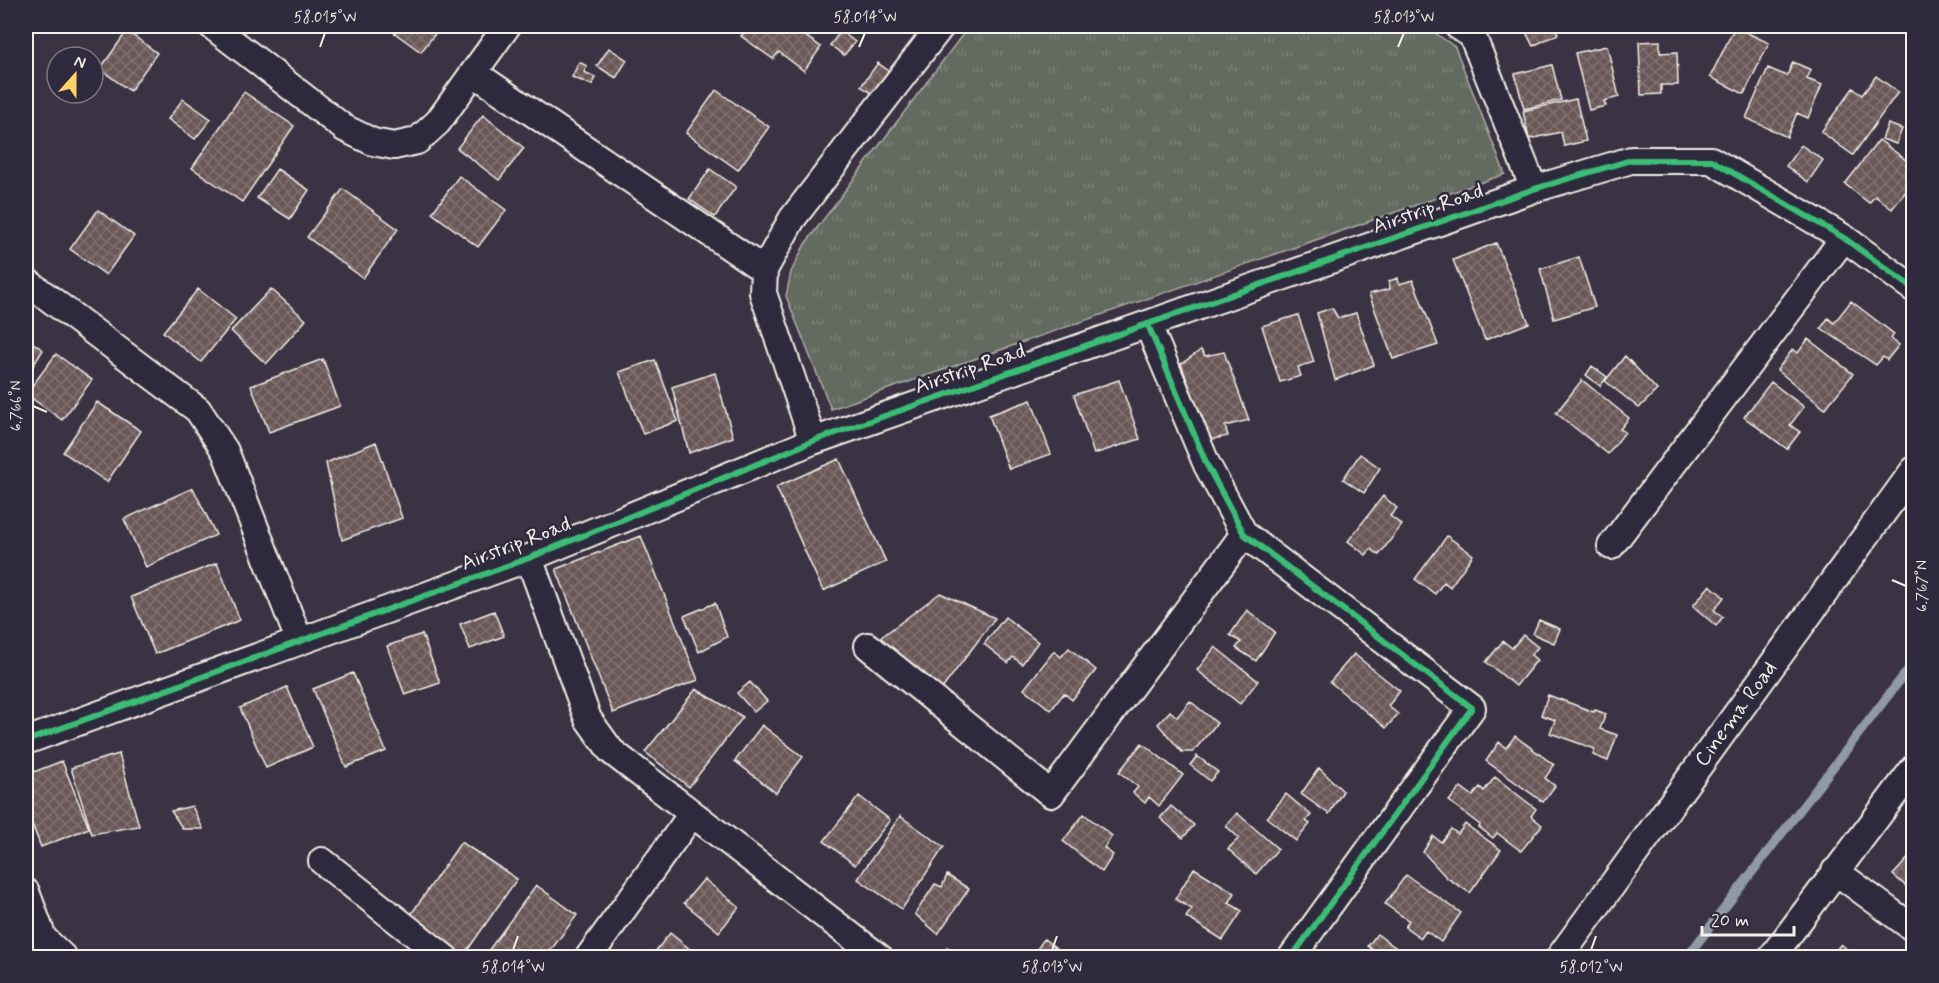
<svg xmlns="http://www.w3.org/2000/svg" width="1939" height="983" viewBox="0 0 1939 983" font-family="Mynerve,sans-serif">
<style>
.park{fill:url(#park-tufts);stroke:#acaea3;stroke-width:1.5}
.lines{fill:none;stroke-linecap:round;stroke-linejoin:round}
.stream{stroke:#8f9aa4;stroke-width:9}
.building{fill:url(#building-cross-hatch);stroke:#f4f1e8;stroke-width:1.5}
.street-casing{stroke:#f4f1e8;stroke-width:30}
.street{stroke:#2f2a3d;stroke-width:26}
.cycleway-casing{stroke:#2f2a3d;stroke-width:10}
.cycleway{stroke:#3abd76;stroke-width:6}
.ticks{fill:none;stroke:#f4f1e8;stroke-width:2}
.labels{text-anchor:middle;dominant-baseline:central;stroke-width:5;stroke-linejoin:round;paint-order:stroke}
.street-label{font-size:21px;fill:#f4f1e8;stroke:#2f2a3d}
.neatline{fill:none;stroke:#f4f1e8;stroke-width:2}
.ticks-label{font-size:15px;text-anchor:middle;fill:#f4f1e8}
</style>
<defs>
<pattern id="park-tufts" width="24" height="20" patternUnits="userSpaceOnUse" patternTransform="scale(1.5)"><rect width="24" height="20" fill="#636b5e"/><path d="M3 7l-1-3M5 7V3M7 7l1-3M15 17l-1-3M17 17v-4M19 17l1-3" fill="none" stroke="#7a8175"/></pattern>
<pattern id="building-cross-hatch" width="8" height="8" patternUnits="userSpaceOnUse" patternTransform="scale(1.5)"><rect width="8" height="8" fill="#6b5959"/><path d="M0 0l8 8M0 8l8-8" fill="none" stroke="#817171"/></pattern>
</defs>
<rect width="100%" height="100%" fill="#3b3343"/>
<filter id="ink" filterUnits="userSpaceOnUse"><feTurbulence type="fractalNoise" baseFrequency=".0167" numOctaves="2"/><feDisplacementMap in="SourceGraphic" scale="12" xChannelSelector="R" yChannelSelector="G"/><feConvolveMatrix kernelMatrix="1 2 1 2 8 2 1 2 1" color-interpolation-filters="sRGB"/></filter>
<g filter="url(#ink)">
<path class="park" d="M969 26H1425L1455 47 1505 174 831 409 786 296 791 272 805 244Z"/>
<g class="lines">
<path class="stream" d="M1686 958 1914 662"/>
</g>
<path class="building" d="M385 26H441L421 52Z
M749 26 756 30 759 26H811L814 27 807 37 821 47 804 71 779 52 773 59 741 36Z
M1523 26H1554L1558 34 1533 46Z
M1735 27 1769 43 1744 94 1710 77Z
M127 31 157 53 130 91 100 69Z
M841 31 855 42 844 55 830 45Z
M1660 41V53L1677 52 1678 85H1661V94L1641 95 1639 42Z
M1607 46 1619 97 1604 101 1606 106 1589 110 1575 53Z
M609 48 627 60 616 78 597 66Z
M579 62 587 66 584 72 595 77 592 85 572 77Z
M1793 62 1811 70 1807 79 1822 85 1808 118 1797 113 1787 137 1746 118 1768 68 1787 76Z
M878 63 890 72 874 95 861 86Z
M1552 65 1561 100 1524 109 1515 74Z
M1876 76 1898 92 1853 155 1821 132 1853 88 1862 95Z
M716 90 769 127 738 170 686 133Z
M244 92 294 126 242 202 192 168Z
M183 99 211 119 195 139 168 119Z
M1576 99 1586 141 1564 146 1561 132 1529 139 1523 111Z
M483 115 524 148 499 180 457 148Z
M1888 124 1902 129 1896 144 1882 139Z
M1879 140 1914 166V181L1892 209 1875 196 1869 203 1845 184Z
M1801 145 1823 160 1808 182 1786 166Z
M277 169 309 190 290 219 257 198Z
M710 169 736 187 715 217 689 199Z
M459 176 506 210 478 247 432 213Z
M343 189 398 229 363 278 307 237Z
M98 210 134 236 106 275 70 249Z
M1496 243 1529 323 1485 340 1453 260Z
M1579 257 1595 307 1554 319 1540 269Z
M1398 278 1399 284 1413 280 1438 345 1393 359 1369 294 1390 289 1389 281Z
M198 289 236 319 201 362 163 332Z
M271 289 306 320 266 364 231 331Z
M1851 301 1894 334 1891 339 1899 345 1887 360 1883 357 1876 365 1821 328 1828 318 1834 323Z
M1332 308 1338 318 1356 313 1374 365 1335 380 1317 313Z
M1298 315 1314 362 1298 367 1301 376 1280 382 1262 326Z
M26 338 43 350 26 377Z
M1808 339 1853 374 1825 409 1777 370 1793 349 1798 353Z
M1201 350 1205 356 1224 352 1249 420 1225 426 1228 436 1209 440 1181 364Z
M56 354 92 380 62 420 26 394Z
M1625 356 1657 390 1639 408 1605 381Z
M323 359 340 406 269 432 251 386Z
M655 360 678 421 643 434 619 372Z
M1592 366 1607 377 1600 386 1586 375Z
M715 373 733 437 689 453 672 387Z
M1119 380 1140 439 1094 454 1074 395Z
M1582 380 1629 418 1620 429 1625 432 1608 454 1556 413Z
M1771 382 1804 407 1790 425 1800 432 1787 449 1744 417Z
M1031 400 1051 454 1009 469 989 415Z
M97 402 141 431 107 482 63 452Z
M376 442 402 518 342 540 326 463Z
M1360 454 1380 468 1364 493 1343 479Z
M839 459 886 562 823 591 776 487Z
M193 488 216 535 146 567 124 519Z
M1383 496 1397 508 1390 516 1402 525 1379 555 1371 549 1366 555 1348 541Z
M641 536 698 680 613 713 556 569Z
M1447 536 1473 555 1450 587 1444 582 1435 594 1415 579Z
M217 563 240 620 155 654 131 597Z
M1710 585 1724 597 1714 610 1723 617 1716 626 1693 606Z
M940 593 995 618 936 697 876 641Z
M715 603 727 637 699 652 684 616Z
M1247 610 1275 632 1256 661 1236 648 1241 642 1230 635Z
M494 611 504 636 470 649 460 624Z
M1005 617 1038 642 1022 664 1013 657 1008 663 984 644Z
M1539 620 1560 629 1554 643 1533 634Z
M422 634 440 683 405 695 387 646Z
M1523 635 1538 647 1531 655 1537 660 1516 686 1486 662 1503 641 1512 648Z
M1215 647 1258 681 1240 704 1197 670Z
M1069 648 1096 670 1072 700 1064 693 1051 710 1024 689 1054 651 1061 657Z
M1354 654 1400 691 1388 706 1398 714 1386 728 1330 682Z
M353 673 386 751 346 767 313 689Z
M750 682 767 701 754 712 737 693Z
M287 687 313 747 266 768 240 708Z
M696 689 743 717 689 787 645 752Z
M1548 695 1594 712 1595 710 1606 714 1600 729 1617 735 1608 761 1593 755 1595 749 1550 733 1555 720 1541 715Z
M1190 701 1217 723 1193 752H1182L1158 724 1170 711 1177 717Z
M762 725 803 757 776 793 735 761Z
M1515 736 1554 765 1545 778 1555 786 1543 802 1486 761 1499 742 1506 748Z
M1142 743 1183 775 1159 806 1149 797 1145 803 1133 793 1138 787 1119 772Z
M119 754 139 826 92 834 71 768Z
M1197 756 1218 772 1210 781 1190 765Z
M62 761 89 828 41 847 26 809V775Z
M1319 768 1343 791 1329 814 1301 794Z
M1495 777 1536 809 1531 816 1542 825 1521 851 1497 833 1493 838 1479 827 1480 825 1449 801 1461 787 1473 796 1480 787 1484 791Z
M1286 794 1311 815 1306 821 1310 824 1296 841 1267 818Z
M859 796 890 820 855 865 824 841Z
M192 806 203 829H183L171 811Z
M1171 806 1194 825 1183 838 1160 818Z
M1237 813 1278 849 1256 874 1228 849 1239 838 1226 826Z
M1084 814 1112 836 1104 848 1113 855 1102 872 1063 841Z
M900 816 944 847 902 909 858 879Z
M1465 824 1501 850 1470 893 1447 878 1423 852 1433 836 1441 842 1451 829 1458 834Z
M461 842 517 879 462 958H457L405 923Z
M1914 852V893L1893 875Z
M1194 868 1235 893 1229 903 1242 911 1223 940 1186 917 1192 909 1175 899Z
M947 875 969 889 938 934 915 914 935 884 942 887Z
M1406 875 1461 913 1441 942 1426 931 1421 938 1405 927 1409 921 1385 904Z
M704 879 739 907 719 932 684 903Z
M536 885 577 915 545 958H483Z
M670 933 701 958H650Z
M1377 934 1410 958H1369L1374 951 1368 946Z
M1044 939 1070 958H1031Z
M1841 944 1857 958H1829Z
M947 948 963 958H940Z"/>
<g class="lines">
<g class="street-casing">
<path id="street" d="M212 26 344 128 373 142 394 146 417 141 438 122 507 26
M1458 26 1472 35 1534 189
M474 73 764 270
M26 281 198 410 225 451 299 640
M1148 325 1207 465 1244 534 1472 708 1291 958
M813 441 763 293 764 270 792 219 941 26
M1611 546 1844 238
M529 558 588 719 611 751 880 958
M868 646 1051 794 1244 534
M26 741 529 558 813 441 1534 189 1631 160H1711L1844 238 1914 289
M322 861 445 958
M1835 871 1914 929
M26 892 43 938 64 958
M588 958 692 814
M1559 958 1914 470
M1771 958 1914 768"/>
</g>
<use href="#street" class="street"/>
<g class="cycleway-casing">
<path id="cycleway" d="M1148 325 1207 465 1244 534 1472 708 1291 958
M26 741 529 558 813 441 1534 189 1631 160H1711L1844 238 1914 289"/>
</g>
<use href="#cycleway" class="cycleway"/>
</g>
</g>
<path class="ticks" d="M320 47 325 33M859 47 865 33M1398 47 1404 33M33 406 47 412M1892 580 1906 586M513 950 518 936M1052 950 1057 936M1591 950 1596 936"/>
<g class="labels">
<g class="street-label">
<text transform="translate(1428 209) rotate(-19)">Airstrip Road</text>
<text transform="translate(970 369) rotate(-19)">Airstrip Road</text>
<text transform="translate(516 544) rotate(-21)">Airstrip Road</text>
<text transform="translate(1736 714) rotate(-54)">Cinema Road</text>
</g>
</g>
<rect width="1939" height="983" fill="none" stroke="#2f2a3d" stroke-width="66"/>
<g transform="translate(75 75) rotate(21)"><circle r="28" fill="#2f2a3d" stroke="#7e7a81" stroke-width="1.5"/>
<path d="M0-4.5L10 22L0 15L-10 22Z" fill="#ffd166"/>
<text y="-9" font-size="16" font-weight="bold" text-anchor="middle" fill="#f4f1e8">N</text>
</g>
<path d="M1702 926v9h92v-9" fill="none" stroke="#f4f1e8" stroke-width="3"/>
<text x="1711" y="926" font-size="18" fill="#f4f1e8" stroke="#2f2a3d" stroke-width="4.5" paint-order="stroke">20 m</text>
<rect x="33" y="33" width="1873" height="917" class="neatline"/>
<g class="ticks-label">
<text x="325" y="22">58.015°W</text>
<text x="865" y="22">58.014°W</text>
<text x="1404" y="22">58.013°W</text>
<text transform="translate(16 406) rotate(-90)" y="5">6.766°N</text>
<text transform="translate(1922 586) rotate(-90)" y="5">6.767°N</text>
<text x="513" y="972">58.014°W</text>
<text x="1052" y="972">58.013°W</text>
<text x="1591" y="972">58.012°W</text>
</g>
</svg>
